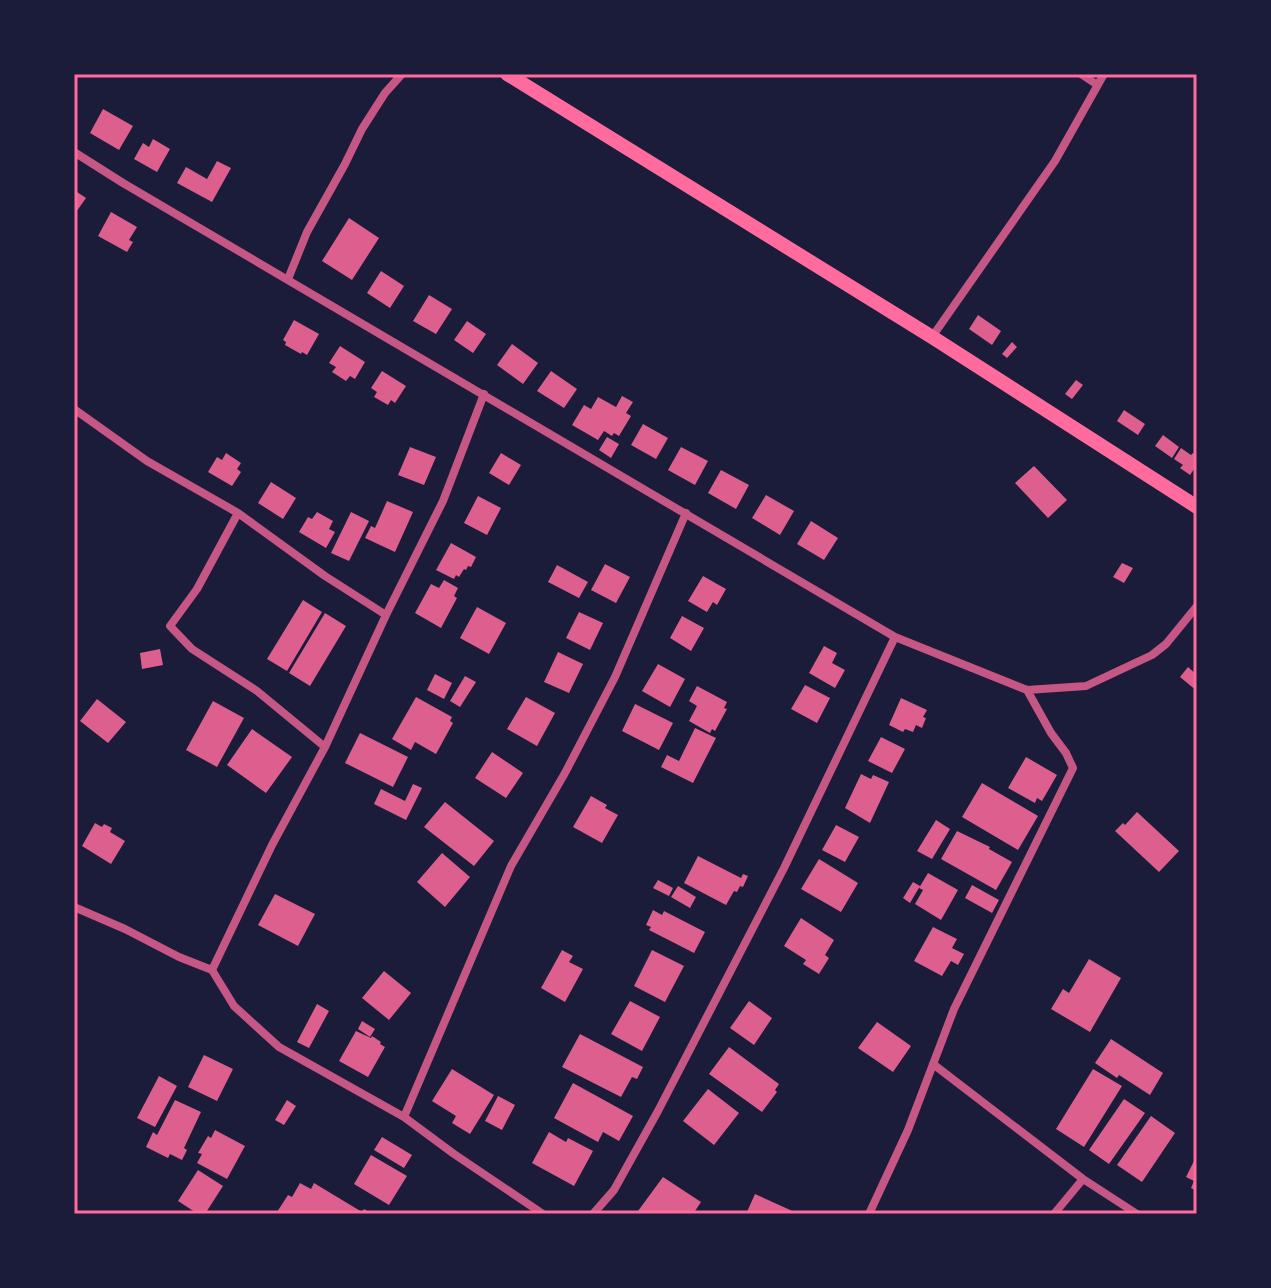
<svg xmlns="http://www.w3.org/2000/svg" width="1271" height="1288" viewBox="0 0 1271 1288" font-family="'IBM Plex Sans',sans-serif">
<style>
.building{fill:#dd5f8e}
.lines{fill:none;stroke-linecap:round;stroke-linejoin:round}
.minor{stroke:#c65784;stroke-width:8}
.primary{stroke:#ff6b9d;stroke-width:14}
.neatline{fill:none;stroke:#ff6b9d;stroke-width:3}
</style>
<rect width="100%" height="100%" fill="#1b1b3a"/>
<path class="building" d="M103 109 133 126 119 150 90 133Z
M153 139 170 149 157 172 134 159 143 143 149 147Z
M217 161 231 168 212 202 177 183 186 167 207 179Z
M74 190 86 198 74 215Z
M111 212 137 227 129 240 133 242 127 252 98 236Z
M349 218 379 238 352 280 322 261Z
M381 271 404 286 390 308 367 293Z
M429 295 452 309 436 334 413 321Z
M978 315 1001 331 992 345 969 329Z
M294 320 319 334 307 355 302 352 301 354 285 345 286 342 283 340Z
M467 321 486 334 473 353 454 340Z
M1012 342 1017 347 1007 358 1002 354Z
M512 344 538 363 523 384 497 365Z
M340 346 365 362 355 379 350 376 346 381 332 372 336 367 329 363Z
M382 371 406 386 395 403 391 400 388 405 374 397 377 392 371 388Z
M551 371 577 389 564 408 537 391Z
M1076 380 1083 385 1072 399 1065 394Z
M622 396 633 402 626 413 631 416 619 436 614 433 612 436 604 431 598 440 572 425 584 405 591 409 598 397 616 407Z
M1124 410 1145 424 1138 435 1117 421Z
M643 424 668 438 656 459 631 445Z
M1163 435 1179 447 1172 458 1155 446Z
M607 437 619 444 611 458 599 450Z
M410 447 436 457 424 485 398 475Z
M681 447 708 461 695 485 668 470Z
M1181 448 1191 455 1193 453 1197 456V465L1190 475 1180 468 1183 465 1174 459Z
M226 453 241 463 237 469 241 472 232 486 208 472 217 457 222 460Z
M501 453 521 465 509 485 489 473Z
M1034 466 1067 500 1048 518 1015 483Z
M721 470 749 485 736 509 708 493Z
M271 482 296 498 283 519 258 503Z
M766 495 794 511 780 535 752 518Z
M478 496 501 508 487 535 464 523Z
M387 501 413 512 395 552 365 538 371 526 375 528Z
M317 512 333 521 329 529 335 532 326 548 299 532 308 517 312 519Z
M351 512 369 521 349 561 331 553Z
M811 521 838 538 824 560 797 544Z
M451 543 476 557 471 567 468 566 466 570 464 569 459 577 456 575 454 579 436 570Z
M1122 563 1133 568 1124 583 1113 577Z
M605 564 630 577 616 603 591 590Z
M557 565 588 582 579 598 548 582Z
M703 576 726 589 717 605 713 602 707 612 688 601Z
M444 580 458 588 454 596 457 598 441 628 415 613 431 584 439 588Z
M303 600 322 612 287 671 267 659Z
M477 607 506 623 489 654 460 638Z
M579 612 603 623 590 650 566 638Z
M325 613 346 626 310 686 289 673Z
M682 616 704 628 691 651 670 638Z
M824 646 837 653 832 663 845 670 835 688 809 673Z
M160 649 163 665 142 669 140 653Z
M558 652 583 664 569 693 544 682Z
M658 664 685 679 670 707 642 691Z
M1188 667 1197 675V691L1180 677Z
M435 674 452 683 444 699 427 690Z
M465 676 476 682 460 707 450 701Z
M805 685 830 698 817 723 791 709Z
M697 686 727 702 724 708 727 709 715 731 712 729 710 733 689 721 697 706 689 701Z
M416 697 452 717 450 721 453 723 436 754 415 742 411 750 392 739Z
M526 697 555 713 537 746 507 729Z
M901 698 927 710 923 717 926 718 922 728 916 725 913 732 905 729 903 732 889 725Z
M97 699 126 722 108 743 80 721Z
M213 701 244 718 217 767 186 750Z
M635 704 673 723 659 750 622 731Z
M695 728 716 738 693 783 661 767 667 755 679 761Z
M252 729 292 757 266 793 227 765Z
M360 733 408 757 393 787 345 763Z
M881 737 905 749 892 773 868 761Z
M492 752 523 773 506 798 475 778Z
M1026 757 1057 775 1042 801 1037 798 1035 803 1008 788Z
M861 774 871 779 873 775 889 782 870 823 845 808Z
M982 783 1038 816 1018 850 962 817Z
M413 784 422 788 406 820 374 804 381 789 405 801Z
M591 796 607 805 605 808 618 815 602 843 573 827Z
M445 802 494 841 474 866 424 827Z
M1137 812 1179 851 1159 872 1115 831 1123 823 1125 825Z
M936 820 950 829 932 859 917 851Z
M95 823 102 827 104 824 112 828 110 832 125 841 111 864 82 846Z
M836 825 859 837 845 862 822 850Z
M957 831 990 847 989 849 1012 862 996 890 941 859Z
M442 853 470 877 445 907 417 882Z
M698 856 741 878 743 874 748 876 743 887 740 886 737 892 734 891 726 905 684 883Z
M819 859 858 883 841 912 801 889Z
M928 873 958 890 941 920 915 904 923 890 919 888Z
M658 880 673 888 669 896 653 888Z
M913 882 920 886 910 903 903 898Z
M972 885 999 900 992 913 965 898Z
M678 886 696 897 690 908 671 897Z
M275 894 315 914 298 946 258 925Z
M653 910 662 915 664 911 705 932 694 953 649 930 651 927 646 925Z
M801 918 834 940 825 955 829 958 819 974 803 964 806 960 784 946Z
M933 927 957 939 952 948 964 954 958 965 951 961 942 976 914 961Z
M562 950 573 956 569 962 583 969 565 1002 541 988Z
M652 950 684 966 665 1002 634 986Z
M1089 959 1121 978 1090 1032 1051 1009 1063 989 1069 993Z
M384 971 411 993 389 1020 362 998Z
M630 1001 660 1017 642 1051 611 1034Z
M749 1001 772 1018 754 1045 730 1028Z
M317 1004 329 1011 309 1048 297 1042Z
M362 1021 375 1029 370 1037 358 1029Z
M877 1022 911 1046 893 1072 858 1048Z
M356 1031 371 1038 372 1036 381 1042 380 1044 385 1047 368 1077 339 1061Z
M580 1034 643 1067 637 1079 632 1077 621 1097 562 1067Z
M1111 1039 1163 1073 1150 1095 1119 1075 1117 1078 1095 1063Z
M729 1047 779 1084 775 1090 777 1092 762 1112 709 1074Z
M204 1055 233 1069 217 1101 188 1087Z
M452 1069 494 1095 470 1134 452 1123 456 1116 432 1101Z
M1093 1069 1122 1086 1084 1147 1056 1129Z
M159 1076 177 1086 155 1127 137 1118Z
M573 1083 633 1116 619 1141 603 1132 598 1142 554 1118Z
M708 1089 739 1113 714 1145 683 1121Z
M498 1096 515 1105 502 1130 485 1121Z
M1124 1099 1145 1113 1109 1164 1089 1150Z
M175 1100 201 1112 184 1148 187 1150 182 1160 170 1154 168 1158 146 1147 153 1132 157 1135Z
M287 1100 296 1106 284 1125 275 1120Z
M1151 1116 1175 1133 1142 1182 1117 1165Z
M215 1130 245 1146 227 1179 197 1163 202 1154 198 1153 208 1136 211 1138Z
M549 1132 566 1142 568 1138 593 1151 574 1186 532 1163Z
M382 1137 412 1155 404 1168 374 1150Z
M371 1155 407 1176 389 1205 354 1184Z
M1197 1155V1191L1191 1188 1194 1181 1186 1177Z
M198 1170 223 1186 205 1214H198L178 1201Z
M663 1177 701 1202 693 1214H642L638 1211Z
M300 1183 311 1189 314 1183 362 1212 364 1209 372 1214H281L277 1212 288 1195 292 1197Z
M755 1194 799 1214H746Z"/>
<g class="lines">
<path class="minor" d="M1081 74 1096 84
M74 152 123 183 895 637 1027 690 1086 686 1152 655 1166 644 1197 606
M288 279 307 232 345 164 362 129 385 93 402 74
M932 337 1055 161 1104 74
M74 409 147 461 238 513 325 576 386 615
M238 513 197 589 170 626 192 649 257 691 325 747
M74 907 125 929 179 957 212 970 234 1006 279 1047 404 1117 454 1154 543 1214
M212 970 272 845 325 747 386 615 443 501 484 394
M933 1064 1083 1179 1137 1214
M404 1117 511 866 565 773 615 677 686 513
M593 1214 614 1190 658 1111 784 868 895 637
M869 1214 908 1130 954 1009 1073 768 1066 753 1051 733 1027 690
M1054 1214 1083 1179"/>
<path class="primary" d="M507 74 932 337 1197 507"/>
</g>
<rect width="1271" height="1288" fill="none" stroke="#1b1b3a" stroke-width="152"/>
<rect x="76" y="76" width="1119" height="1136" class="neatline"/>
</svg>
